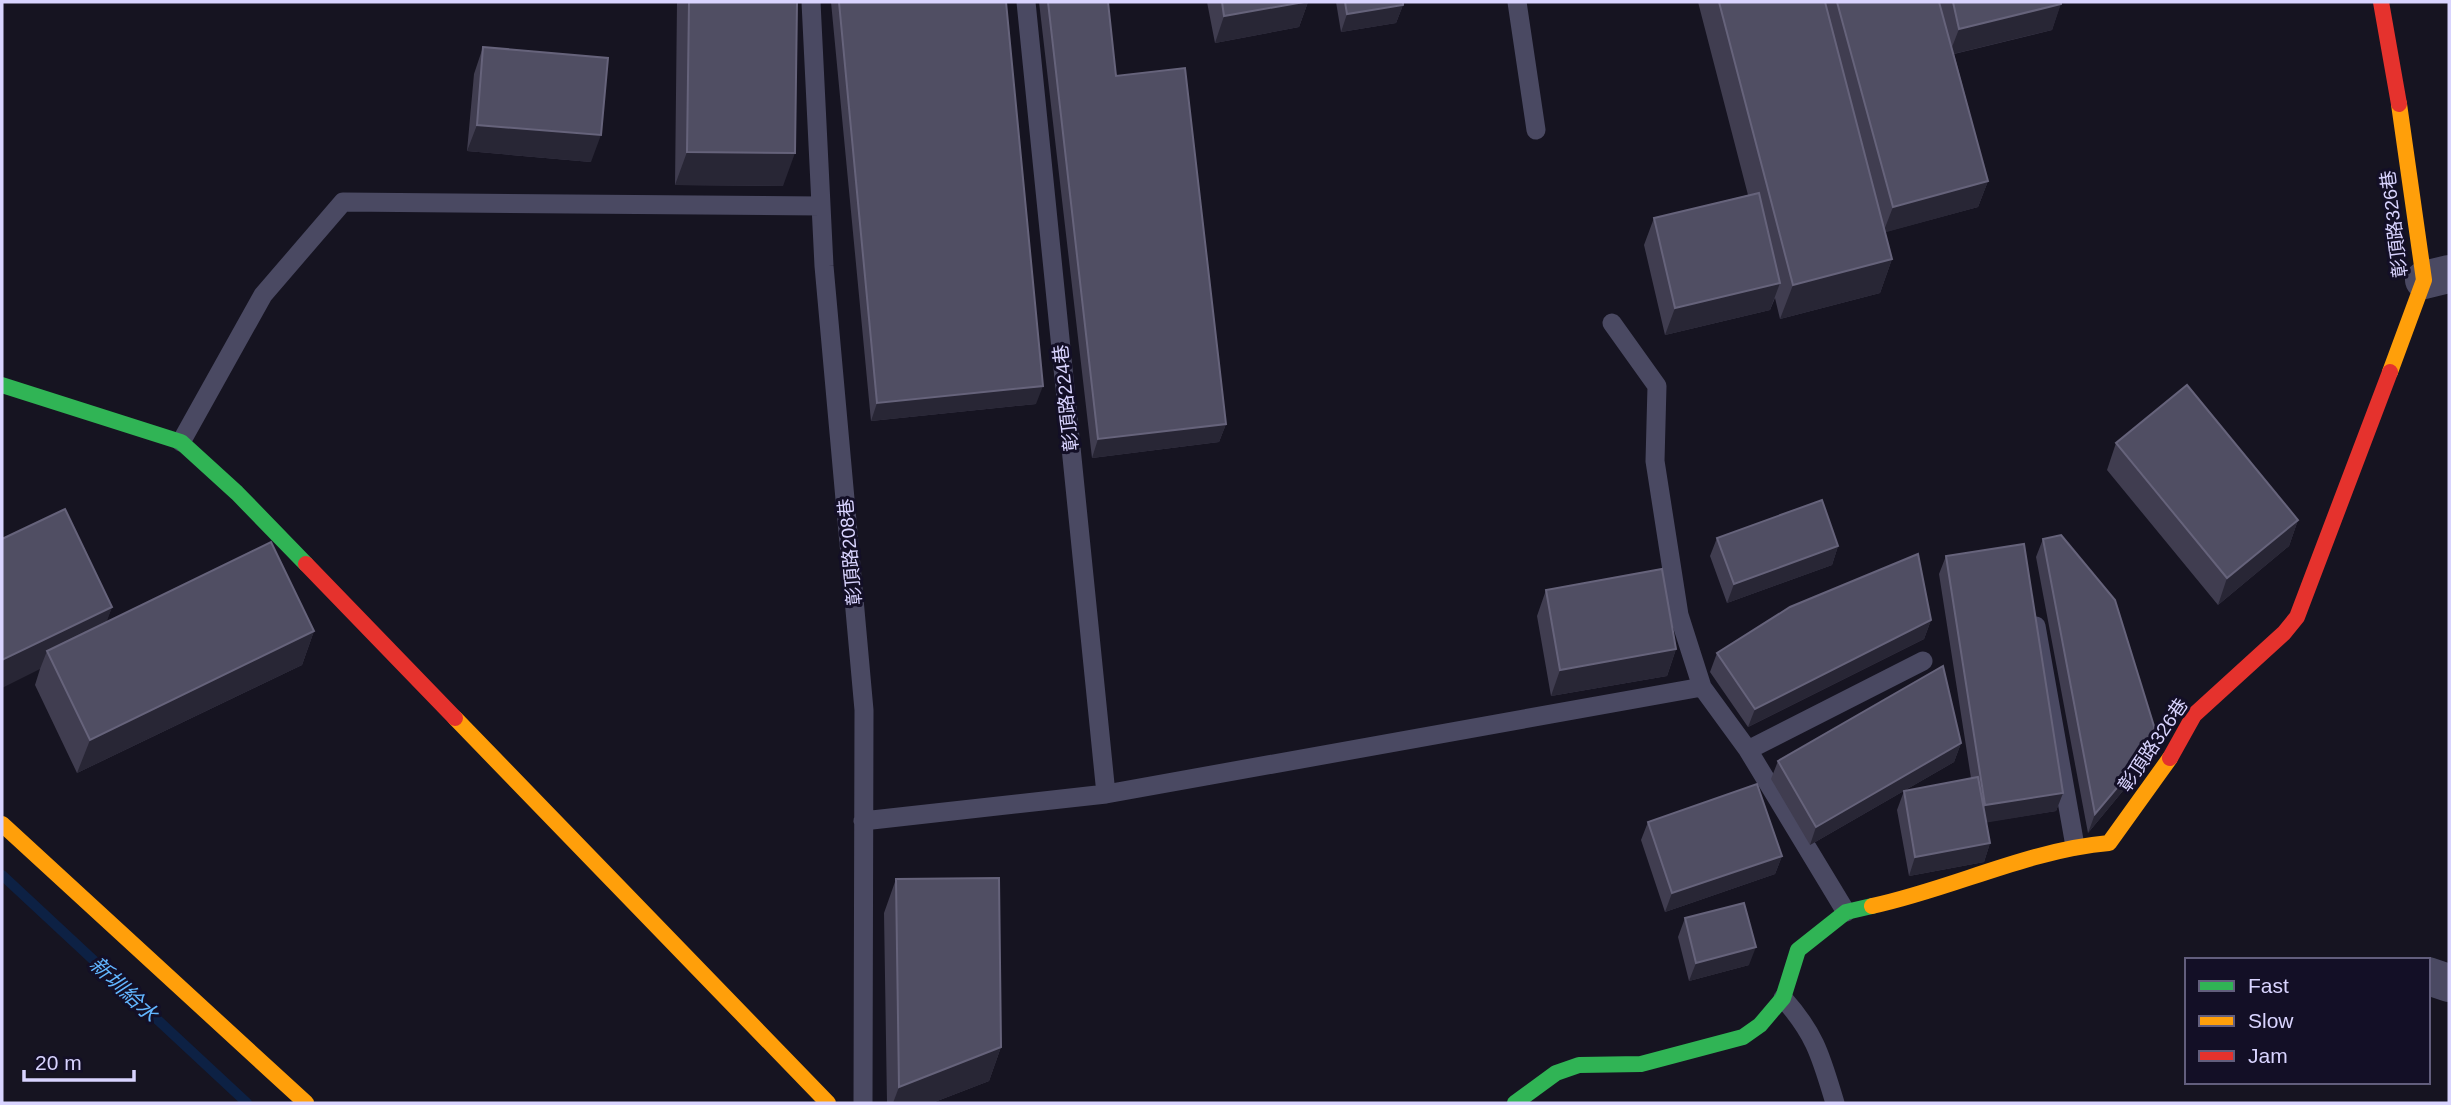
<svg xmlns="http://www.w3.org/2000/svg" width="2451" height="1105" viewBox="0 0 2451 1105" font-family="Arial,'Noto Sans TC',sans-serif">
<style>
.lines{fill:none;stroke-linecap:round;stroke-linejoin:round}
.stream{stroke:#0d2144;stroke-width:10}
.lane{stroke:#4a4962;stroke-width:19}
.street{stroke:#4a4962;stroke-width:38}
.fast{stroke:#30b455;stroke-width:16}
.slow{stroke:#ff9f0a;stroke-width:16}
.jam{stroke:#e5322d;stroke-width:16}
.wall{fill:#403d50}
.shaded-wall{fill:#282635}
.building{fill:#504e63;stroke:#66637b;stroke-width:2}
.labels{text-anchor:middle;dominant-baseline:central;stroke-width:6;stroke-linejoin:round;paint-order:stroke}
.street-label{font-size:19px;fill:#d9d4ff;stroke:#130f26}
.water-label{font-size:21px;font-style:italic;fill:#62b6ff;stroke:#130f26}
</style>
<rect width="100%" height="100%" fill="#161421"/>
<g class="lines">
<path class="stream" d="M2 875 247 1103"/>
<path class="lane" d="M811 2 824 266 864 710 863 1103
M1026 2 1106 794
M1517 2 1536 130
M1612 323 1657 386 1655 461 1679 615 1702 687 1748 750 1846 912
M181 442 263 295 343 202 821 206
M2036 626 2075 846
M1748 750 1923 661
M863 821 1106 794 1702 687
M1783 998C1816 1035 1821 1057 1835 1103"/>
<path class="street" d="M2424 280 2449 274
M2428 976 2449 983"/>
<path class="fast" d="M2 385 181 442 237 493 306 564
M1515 1103 1556 1073 1579 1065 1641 1064 1743 1037 1760 1025 1783 998 1798 950 1846 912 1872 906"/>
<path class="slow" d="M2390 372 2424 280 2399 104
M455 718 828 1103
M2 824 306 1103
M1872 906C1952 889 2028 850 2109 843L2170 758"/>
<path class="jam" d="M2381 2 2399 104
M306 564 455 718
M2170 758 2194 715 2284 633 2297 617 2390 372"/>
</g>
<path class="wall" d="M677 2H797L783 186 675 185Z
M831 2H1006L1036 404 871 421Z
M1039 2H1108L1116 76 1226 424 1219 442 1092 458Z
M1207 2H1308L1299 27 1215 43Z
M1336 2H1403V5L1396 23 1341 32Z
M1698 2H2061L2052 30 1954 54 1988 181 1978 207 1885 232 1892 259 1880 293 1780 319 1775 298 1770 310 1665 335 1644 245 1654 218 1748 195Z
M483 47 591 162 467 151 474 74Z
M2116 443 2298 520 2289 546 2218 605 2107 470Z
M1717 538 1838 546 1832 565 1727 603 1710 556Z
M2 539 112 607 106 622 314 631 302 665 77 773 35 685 40 669Z
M2043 539 2158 739 2151 757 2088 833 2036 557Z
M1946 556 2063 793 2056 811 1986 822 1990 843 1984 862 1909 876 1897 810 1904 791 1971 778 1939 574Z
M1546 590 1676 649 1667 676 1551 696 1537 616Z
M1931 620 1924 639 1748 727 1710 672 1717 653Z
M1961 743 1954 762 1810 845 1771 779 1778 761Z
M1648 822 1782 856 1775 874 1665 912 1641 840Z
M896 879 1001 1047 989 1081 932 1103H887L884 913Z
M1685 918 1749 965 1689 981 1678 937Z"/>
<path class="shaded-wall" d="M1304 2H1308L1299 27 1215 43 1224 16Z
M2061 4 2052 30 1949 55 1959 29Z
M1403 5 1396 23 1341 32 1347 14Z
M477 125 601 135 591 162 467 151Z
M687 152 795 153 783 186 675 185Z
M1988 181 1978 207 1883 233 1893 207Z
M1892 259 1880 293 1780 319 1793 285Z
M1780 283 1770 310 1665 335 1675 308Z
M1043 386 1036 404 871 421 877 403Z
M1226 424 1219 442 1092 458 1098 439Z
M2298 520 2289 546 2218 605 2227 578Z
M1838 546 1832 565 1727 603 1734 584Z
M112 607 100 640 47 651 40 669 2 688V660Z
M1931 620 1924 639 1748 727 1755 709Z
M314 631 302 665 77 773 90 740Z
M1676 649 1667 676 1551 696 1560 670Z
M2158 739 2151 757 2088 833 2095 814Z
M1961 743 1954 762 1810 845 1816 827Z
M2063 793 2056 811 1978 824 1985 805Z
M1990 843 1984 862 1909 876 1915 857Z
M1782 856 1775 874 1665 912 1672 893Z
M1756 947 1749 965 1689 981 1696 963Z
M1001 1047 989 1081 932 1103H893L899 1087Z"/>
<path class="building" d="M689 2H797L795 153 687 152Z
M839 2H1006L1043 386 877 403Z
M1048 2H1108L1116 76 1185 68 1226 424 1098 439Z
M1222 2H1304L1224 16Z
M1345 2H1403V5L1347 14Z
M1719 2H1825L1892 259 1793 285Z
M1837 2H1939L1988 181 1893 207Z
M1953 2H2061V4L1959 29Z
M483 47 608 58 601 135 477 125Z
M1759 193 1780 283 1675 308 1654 218Z
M2187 385 2298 520 2227 578 2116 443Z
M1822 500 1838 546 1734 584 1717 538Z
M65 509 112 607 2 660V539Z
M2061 535 2115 600 2158 739 2095 814 2043 539Z
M271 542 314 631 90 740 47 651Z
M2024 544 2063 793 1985 805 1946 556Z
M1918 554 1931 620 1755 709 1717 653 1790 607Z
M1662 569 1676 649 1560 670 1546 590Z
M1943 666 1961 743 1816 827 1778 761Z
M1978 777 1990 843 1915 857 1904 791Z
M1757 784 1782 856 1672 893 1648 822Z
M999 878 1001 1047 899 1087 896 879Z
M1744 903 1756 947 1696 963 1685 918Z"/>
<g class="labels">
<g class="street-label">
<text transform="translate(2394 224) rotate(-97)">彰頂路326巷</text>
<text transform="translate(1066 398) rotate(-96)">彰頂路224巷</text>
<text transform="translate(850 552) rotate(-95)">彰頂路208巷</text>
<text transform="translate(2153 745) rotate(-56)">彰頂路326巷</text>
</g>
<g class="water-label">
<text transform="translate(124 989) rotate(43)">新圳給水</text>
</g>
</g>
<rect width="2451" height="1105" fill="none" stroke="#d9d4ff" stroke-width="7"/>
<rect x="2185" y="958" width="245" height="126" fill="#130f26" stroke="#625e7d" stroke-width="2"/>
<rect x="2199" y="981" width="35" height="10" fill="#30b455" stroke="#625e7d" stroke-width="2"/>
<text x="2248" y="993" font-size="21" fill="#d9d4ff">Fast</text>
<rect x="2199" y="1016" width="35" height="10" fill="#ff9f0a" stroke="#625e7d" stroke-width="2"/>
<text x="2248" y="1028" font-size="21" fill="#d9d4ff">Slow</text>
<rect x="2199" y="1051" width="35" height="10" fill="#e5322d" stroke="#625e7d" stroke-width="2"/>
<text x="2248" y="1063" font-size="21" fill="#d9d4ff">Jam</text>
<path d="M24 1070v10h110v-10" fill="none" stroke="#d9d4ff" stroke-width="3.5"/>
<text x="35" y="1070" font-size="21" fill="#d9d4ff" stroke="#130f26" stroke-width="5" paint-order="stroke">20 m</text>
</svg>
